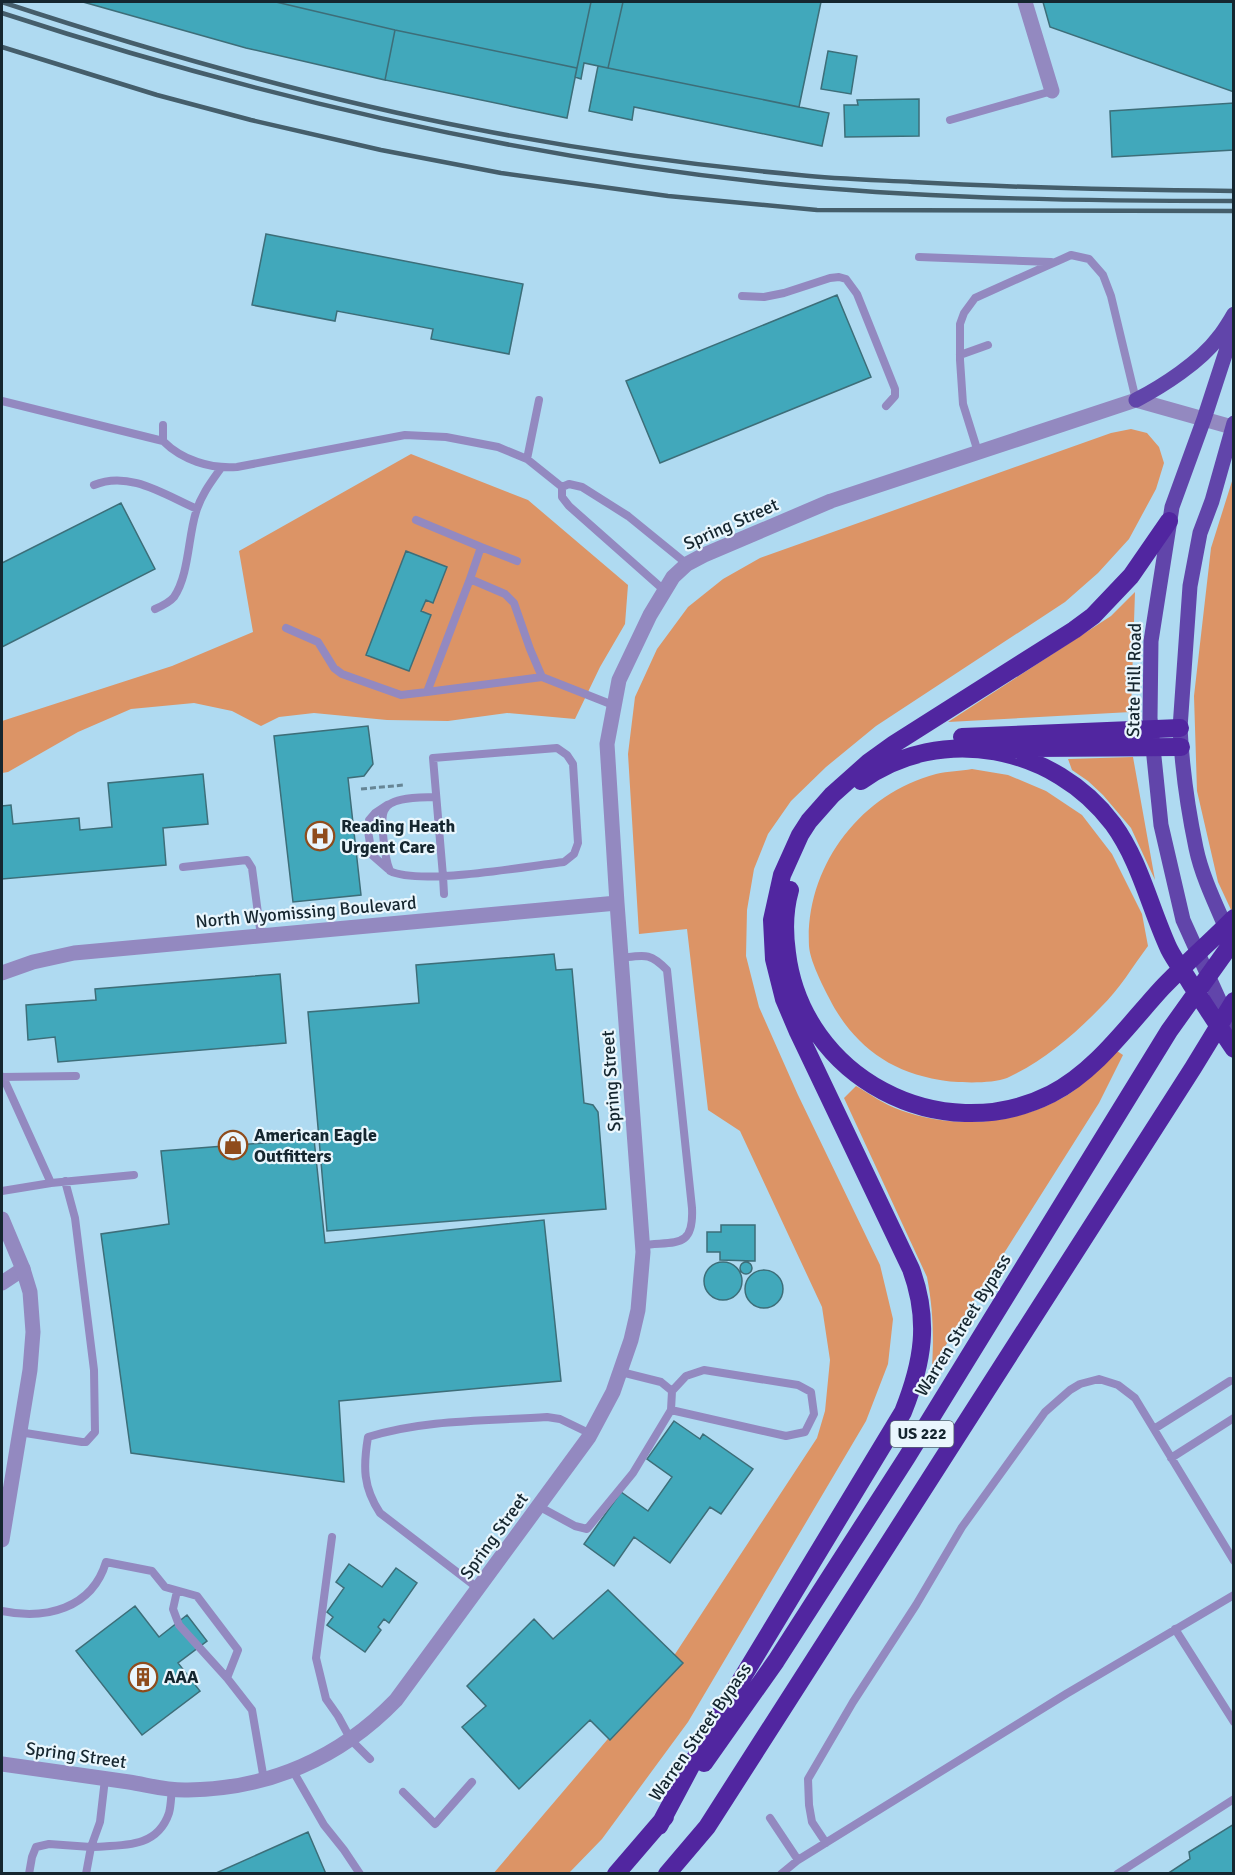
<svg xmlns="http://www.w3.org/2000/svg" width="1235" height="1875" viewBox="0 0 1235 1875" font-family="Signika,sans-serif">
<style>
.green{fill:#dc9466}
.building{fill:#41a8bb;stroke:#3d6e79;stroke-width:1.5}
.lines{fill:none;stroke-linecap:round;stroke-linejoin:round}
.path{stroke:#668595;stroke-width:3;stroke-dasharray:6 3;stroke-linecap:butt}
.service{stroke:#9389c0;stroke-width:8}
.minor{stroke:#9389c0;stroke-width:15}
.tertiary{stroke:#9389c0;stroke-width:15}
.primary{stroke:#6145aa;stroke-width:15}
.motorway{stroke:#5126a0;stroke-width:18}
.rail{stroke:#455e6b;stroke-width:4.5}
.labels{text-anchor:middle;dominant-baseline:central;stroke-width:4.5;stroke-linejoin:round;paint-order:stroke}
.shield{fill:#e9f6fd;stroke:#55646d;stroke-width:1.5}
.shield-label{font-size:16px;font-weight:bold;fill:#15262f}
.street-label{font-size:18px;fill:#15262f;stroke:#e9f6fd}
.poi-label{font-size:18px;font-weight:bold;fill:#15262f;stroke:#e9f6fd;text-anchor:start}
</style>
<rect width="100%" height="100%" fill="#afdaf1"/>
<path class="green" d="M1131 429 1147 433 1159 447 1164 463 1156 489 1129 539 1098 573 1065 602 876 726 826 767 791 801 768 834 754 869 747 910 746 956 759 1007 798 1095 880 1265 893 1319 888 1364 866 1421 688 1722 602 1839 569 1873 493 1874 658 1680 817 1438 825 1411 830 1360 822 1307 740 1131 708 1110 687 929 639 934 628 754 635 697 657 649 688 607 723 579 760 558 1111 433Z
M411 454 528 500 628 585 625 624 600 667 575 719 507 713 448 721 387 720 314 713 279 717 261 726 232 711 194 703 131 709 78 732 8 772 2 773V721L172 666 253 632 239 551Z
M1233 478V914L1218 882 1197 791 1194 696 1211 548Z
M1135 592 1131 712 948 722 1111 616Z
M1133 757 1155 880 1131 828 1103 795 1088 781 1072 770 1068 759Z
M972 769 1008 775 1046 791 1082 815 1112 854 1142 914 1148 946C1133 966 1119 990 1101 1007 1074 1035 1042 1062 1007 1078 992 1084 956 1083 940 1080 893 1072 860 1050 835 1009 827 994 810 963 809 946 805 867 860 794 936 774 948 771 961 771 972 769Z
M1117 1051 1123 1055 1099 1103 932 1367C934 1335 933 1309 927 1277L844 1098 856 1086C870 1094 885 1105 900 1110 955 1130 1019 1125 1069 1094 1086 1083 1101 1065 1117 1051Z"/>
<path class="building" d="M83 2H276L395 30 385 80 246 48Z
M276 2H591L577 68 395 30Z
M591 2H623L608 68 584 63 581 79 575 77Z
M623 2H821L799 107 608 68Z
M1043 2H1234V92L1050 27Z
M395 30 577 68 567 118 385 80Z
M828 51 857 56 851 94 821 89Z
M598 66 829 113 822 146 634 107 632 120 589 111Z
M919 99V136L845 137 844 105H858L857 100Z
M1234 103V150L1112 157 1110 111Z
M266 234 523 284 509 354 431 339 433 329 337 311 335 321 252 305Z
M837 295 871 377 660 463 626 381Z
M121 503 155 569 2 647V563Z
M406 551 447 567 433 603 426 600 421 611 431 615 409 671 366 655Z
M368 726 373 764 364 776 348 778 361 895 293 902 274 736Z
M203 774 208 824 163 828 166 865 2 879V806L11 805 13 824 79 818 80 830 112 827 108 783Z
M554 954 556 970 572 969 584 1103 593 1105 598 1112 606 1209 327 1231 308 1012 419 1003 416 965Z
M280 974 286 1043 58 1062 55 1037 28 1040 26 1005 96 1000 95 989Z
M314 1139 325 1243 544 1220 561 1381 339 1401 344 1482 131 1453 101 1234 169 1224 161 1151Z
M721 1225H755V1261L720 1260V1252H707V1232H721Z
M704 1281a19 19 0 1 1 38 0a19 19 0 1 1-38 0Z
M740 1268a6 6 0 1 1 12 0a6 6 0 1 1-12 0Z
M745 1289a19 19 0 1 1 38 0a19 19 0 1 1-38 0Z
M674 1421 700 1439 703 1434 753 1469 721 1514 710 1507 670 1563 634 1537 614 1566 584 1544 621 1492 648 1511 672 1477 647 1459Z
M349 1564 382 1587 396 1568 417 1583 389 1623 384 1619 378 1627 381 1630 365 1652 327 1625 333 1617 327 1612 344 1588 336 1582Z
M608 1590 683 1663 610 1740 590 1720 519 1789 462 1727 486 1706 467 1686 534 1619 553 1639Z
M135 1606 159 1637 187 1615 207 1641 178 1663 200 1691 142 1735 76 1651Z
M1234 1824V1874H1167L1190 1859 1189 1852Z
M308 1832 326 1874H214Z"/>
<g class="lines">
<path class="path" d="M361 789 404 785"/>
<path class="service" d="M950 120 1052 91
M919 257 1051 262
M742 296 764 297 784 293 830 278 839 277 846 279 857 294 895 389V396L886 406
M960 355 988 345
M2 401 163 441
M163 425V441C182 460 210 469 237 467L405 435 446 437 498 447 527 459 562 487V497L569 506 665 591
M978 452 963 404 960 360V324L964 313 975 298 1071 255 1089 259 1103 275 1111 296 1136 400
M527 459 539 400
M94 485C129 470 165 495 197 509
M562 487 569 484 582 487 628 516 687 564
M416 520 481 547 470 579
M481 547 517 561
M155 609C162 606 169 603 174 597 189 575 188 537 196 512 201 495 211 482 221 468
M286 628 318 642 334 668 342 674 401 695 427 692
M542 677 427 692 470 579 505 594 514 603 530 649 542 677 613 705
M436 797C423 798 389 796 384 811 381 818 383 827 383 834 384 847 385 859 390 871 420 886 527 866 564 862L574 854 578 843 573 764 567 755 557 748 433 758 443 876 444 894
M387 805 375 813 369 820 368 831 372 855 388 869
M183 867 247 860 252 868 261 936
M621 958C644 955 650 952 667 970L692 1208C694 1249 676 1241 643 1245
M2 1077 76 1076
M3 1077 51 1183 134 1175
M2 1191 51 1183
M671 1410 786 1436 805 1432 814 1414 811 1392 798 1385 704 1370 686 1376 672 1391
M1154 1429 1230 1381
M19 1432 82 1442H86L95 1432 94 1370 75 1218 65 1181
M1171 1458 1234 1418
M540 1507 575 1526 587 1529 633 1473 671 1410 672 1391 661 1382 621 1372
M332 1537 316 1658 326 1699 338 1716 351 1740 370 1759
M479 1589 380 1513C363 1487 363 1467 368 1437 425 1419 488 1421 547 1417L560 1419 591 1434
M177 1591 173 1609 179 1625 227 1678
M2 1611C45 1620 92 1609 106 1562L152 1571 165 1587 197 1596 238 1650 227 1678 252 1710 264 1780
M1175 1629 1234 1722
M293 1771 324 1825 344 1850 360 1874
M403 1792 435 1824 472 1782
M770 1818 798 1860
M826 1843 812 1822 809 1805 808 1779 853 1702 916 1605 962 1527 1045 1412 1070 1390 1080 1384 1099 1379 1118 1385 1135 1398 1234 1561
M29 1874 32 1857 36 1847 49 1844 91 1847 100 1822 105 1779
M86 1874 91 1847C122 1845 157 1849 169 1813 171 1806 171 1796 172 1789
M781 1874 798 1860 1066 1694 1234 1595
M1117 1874 1234 1799"/>
<path class="minor" d="M1025 2 1052 91
M2 1283 23 1269"/>
<path class="tertiary" d="M2 973 33 962 74 953 617 903
M2 1219 23 1269 30 1292 33 1332 30 1370 2 1540
M2 1764C44 1770 86 1776 129 1782 148 1785 168 1791 188 1790 269 1789 340 1758 396 1700L589 1437 613 1392 631 1340 638 1310 643 1252 617 903 607 744 619 680 650 615 673 577 687 564 704 555 831 501 1136 400 1232 427"/>
<path class="primary" d="M1234 327 1204 419 1172 507 1151 641 1150 718 1161 825 1183 920 1234 1033
M1136 400C1163 386 1200 362 1218 338 1224 331 1229 322 1234 314
M1229 935C1217 907 1202 877 1196 848 1188 810 1182 766 1180 728L1190 586 1200 533 1212 501 1234 423"/>
<path class="motorway" d="M962 737 1180 728
M1006 750 1033 748 1181 747
M861 781C941 723 1055 746 1113 824 1140 861 1150 908 1169 949 1175 961 1184 972 1191 984 1205 1005 1219 1027 1234 1049
M790 890C784 911 784 932 787 953 802 1077 940 1150 1051 1094 1096 1071 1128 1025 1162 988 1185 964 1210 942 1234 918
M704 1763 776 1661 907 1457 1169 1031 1234 940
M659 1826 707 1736 903 1412C923 1362 930 1321 911 1269L798 1032 784 999 774 959 772 920 782 875 800 835 809 821 832 795 869 762 894 744 1074 630 1093 616 1131 576 1169 521
M616 1874 665 1817
M667 1874 707 1827 1193 1068 1234 1001"/>
<path class="rail" d="M2 2C157 53 314 98 475 129 582 150 691 165 799 175 837 179 875 180 913 182 1020 188 1126 190 1234 191
M2 13C262 98 526 160 799 186 943 199 1089 201 1234 201
M2 47 157 95 251 120 381 150 501 173 668 196 817 210 1234 211"/>
</g>
<defs>
<g id="hospital-ring" transform="scale(1.5)"><circle r="9.5" fill="#e9f6fd" stroke="#8f4c1c" stroke-width="1.5"/><path d="M-5-5h3v3.5h4V-5h3V5h-3V1.5h-4V5h-3Z" fill="#8f4c1c"/></g>
<g id="shop-ring" transform="scale(1.5)"><circle r="9.5" fill="#e9f6fd" stroke="#8f4c1c" stroke-width="1.5"/><path d="M-5-2.5h2.3a2.7 3.5 0 0 1 5.4 0H5L5.5 6h-11ZM-1.5-2.5h3a1.5 2.3 0 0 0-3 0Z" fill="#8f4c1c"/></g>
<g id="building-ring" transform="scale(1.5)"><circle r="9.5" fill="#e9f6fd" stroke="#8f4c1c" stroke-width="1.5"/><path d="M-4-6H4V6H1V3H-1V6H-4ZM-2.5-4.3h1.7v1.8h-1.7ZM.8-4.3h1.7v1.8H.8ZM-2.5-1h1.7V.8h-1.7ZM.8-1h1.7V.8H.8Z" fill="#8f4c1c"/></g>
</defs>
<g fill-rule="evenodd">
<use href="#hospital-ring" x="320" y="836"/>
<use href="#shop-ring" x="233" y="1145"/>
<use href="#building-ring" x="143" y="1677"/>
</g>
<g class="labels">
<rect class="shield" x="890.5" y="1421" width="63" height="26" rx="4.5"/>
<g class="shield-label">
<text x="922" y="1434">US 222</text>
</g>
<g class="street-label">
<text transform="translate(731 524) rotate(-24)">Spring Street</text>
<text transform="translate(1134 680) rotate(-89)">State Hill Road</text>
<text transform="translate(306 912) rotate(-5)">North Wyomissing Boulevard</text>
<text transform="translate(611 1081) rotate(-94)">Spring Street</text>
<text transform="translate(963 1325) rotate(-58)">Warren Street Bypass</text>
<text transform="translate(494 1536) rotate(-54)">Spring Street</text>
<text transform="translate(700 1732) rotate(-55)">Warren Street Bypass</text>
<text transform="translate(76 1755) rotate(8)">Spring Street</text>
</g>
<g class="poi-label">
<text x="341" y="826">Reading Heath<tspan x="341" dy="21">Urgent Care</tspan></text>
<text x="254" y="1135">American Eagle<tspan x="254" dy="21">Outfitters</tspan></text>
<text x="164" y="1677">AAA</text>
</g>
</g>
<rect width="1235" height="1875" fill="none" stroke="#15262f" stroke-width="6"/>
</svg>
